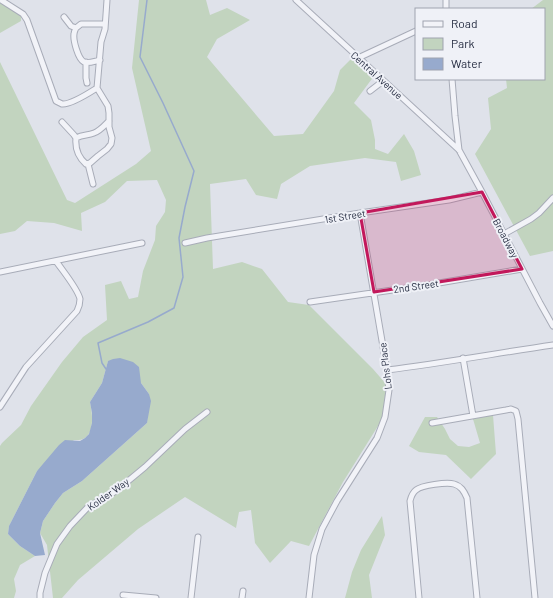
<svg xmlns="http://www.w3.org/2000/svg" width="553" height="598" viewBox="0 0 553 598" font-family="Barlow,sans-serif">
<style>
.green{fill:#c2d4bf}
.water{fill:#97aacd}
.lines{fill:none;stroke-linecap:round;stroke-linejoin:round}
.stream{stroke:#97aacd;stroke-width:1.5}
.minor-casing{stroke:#a8acb8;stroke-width:7}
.minor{stroke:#f2f3f8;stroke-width:5}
.marked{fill:#c2185b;fill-opacity:0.2;stroke:#c2185b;stroke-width:3;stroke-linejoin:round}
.labels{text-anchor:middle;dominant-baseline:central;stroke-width:4;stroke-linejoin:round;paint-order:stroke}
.street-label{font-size:10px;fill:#262d42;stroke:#eff1f7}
</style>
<rect width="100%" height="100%" fill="#dfe2ea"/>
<path class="green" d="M0 0 21 15V21L0 33Z
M139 0H206L210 15 227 8 250 20 217 39 207 57 274 136 303 134 334 91 340 70 352 58 374 76 354 103 371 120 375 140V149L388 154 404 134 414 151 421 175 401 181 396 162 365 158 310 166 281 184 277 199 256 195 246 179 210 184 213 269 242 262 262 269 288 302 309 305 373 369 386 384 383 418 343 482 309 546 291 541 270 563 255 543 251 510 239 512 236 528 185 497 138 529 78 580 62 598H53L47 545 40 533 43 521 55 503 63 493 82 481 147 423 149 394 141 383 108 361 102 383 90 402C93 416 96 442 74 440L37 471 9 526 8 534 20 546 35 556 20 565 14 579 16 591 14 598H0V446L2 443 21 425 31 406 62 362 83 337 107 320 105 285 121 281 129 299 138 297 143 271 155 240 156 226 165 212 166 200 157 180 127 181 105 202 81 213 82 231 54 223 27 221 15 231 0 234V62L67 200 75 203 136 164 151 151 132 68Z
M543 0H553V251L530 256 475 154 491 129 488 98 507 88 506 79H544V9H531Z
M493 415 496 454 471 479 446 455 419 452 409 446 425 417H437L445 429 450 439 458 446 469 447 480 443 473 419Z
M382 516 385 535 369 575 372 598H345L352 572 361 550Z"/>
<path class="water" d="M120 358 133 362 139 367 141 383 149 394 151 401 147 423 82 481 63 493 55 503 43 521 40 533 45 555 35 556 20 546 8 534 9 526 37 471 59 445 65 440 80 441 85 438 89 434 92 423V413L90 402 102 383 108 361 113 359Z"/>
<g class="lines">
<path class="stream" d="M106 369 102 363 98 343 148 322 174 308 183 277 179 238 185 207 194 171 163 103 140 57 147 0"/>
<g class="minor-casing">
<path id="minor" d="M1 0 23 14 27 20 56 101C58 102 60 103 62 104 71 105 89 93 97 88
M107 0 105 29 101 42 97 88 108 106 109 113V127L112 138 111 144 107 149 98 156 90 163 86 164C78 157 75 148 76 138 84 134 87 136 94 133 100 131 105 125 109 121
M296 0 459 150 482 192 540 303 553 326
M446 0V9
M64 17 71 26 76 28
M358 58 416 31
M100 60C95 61 88 64 84 62 78 59 73 40 74 34 74 32 75 30 76 28L81 24H105
M86 62V78L87 83
M452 79 455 116 459 150
M370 91 383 81
M62 122 74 135 76 138
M88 164 93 184
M504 234 531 219 539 213 553 198
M185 243 207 238 360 213 449 200 482 192
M0 272 142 243
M310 302 427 285 522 269
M463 358 473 416
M387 370C443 363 498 353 553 345
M0 407 26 367 77 311C79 307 80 303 80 299 78 289 62 270 56 261
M432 423 506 410 511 409 516 411 518 419 535 598
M123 595 156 598
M40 598V593L45 573 57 544 70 526 88 507 116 491 145 467 185 429 207 412
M191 598 198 537
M242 598 243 591
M309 598 314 555 322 529 337 501 377 438 385 417 389 390 387 370 360 213
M419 598 410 501C411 497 412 493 416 490 422 485 447 482 454 484 461 486 464 491 467 498L477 598"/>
</g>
<use href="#minor" class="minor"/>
</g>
<path class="marked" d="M482 192 522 269 374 292 360 213Z"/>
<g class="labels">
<g class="street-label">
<text transform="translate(377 75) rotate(42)">Central Avenue</text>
<text transform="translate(345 216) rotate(-9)">1st Street</text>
<text transform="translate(506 238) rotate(62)">Broadway</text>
<text transform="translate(416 286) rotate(-8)">2nd Street</text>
<text transform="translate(385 366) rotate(-97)">Lohs Place</text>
<text transform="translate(108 494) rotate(-35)">Kolder Way</text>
</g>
</g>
<rect x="415" y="8" width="130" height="72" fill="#eff1f7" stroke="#9fa3af"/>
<rect x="423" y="21" width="20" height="6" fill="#f2f3f8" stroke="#9fa3af"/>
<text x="451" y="28" font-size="12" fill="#262d42">Road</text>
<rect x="423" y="38" width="20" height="12" fill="#c2d4bf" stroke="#9fa3af"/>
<text x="451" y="48" font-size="12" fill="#262d42">Park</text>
<rect x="423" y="58" width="20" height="12" fill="#97aacd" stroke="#9fa3af"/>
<text x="451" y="68" font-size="12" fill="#262d42">Water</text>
</svg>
